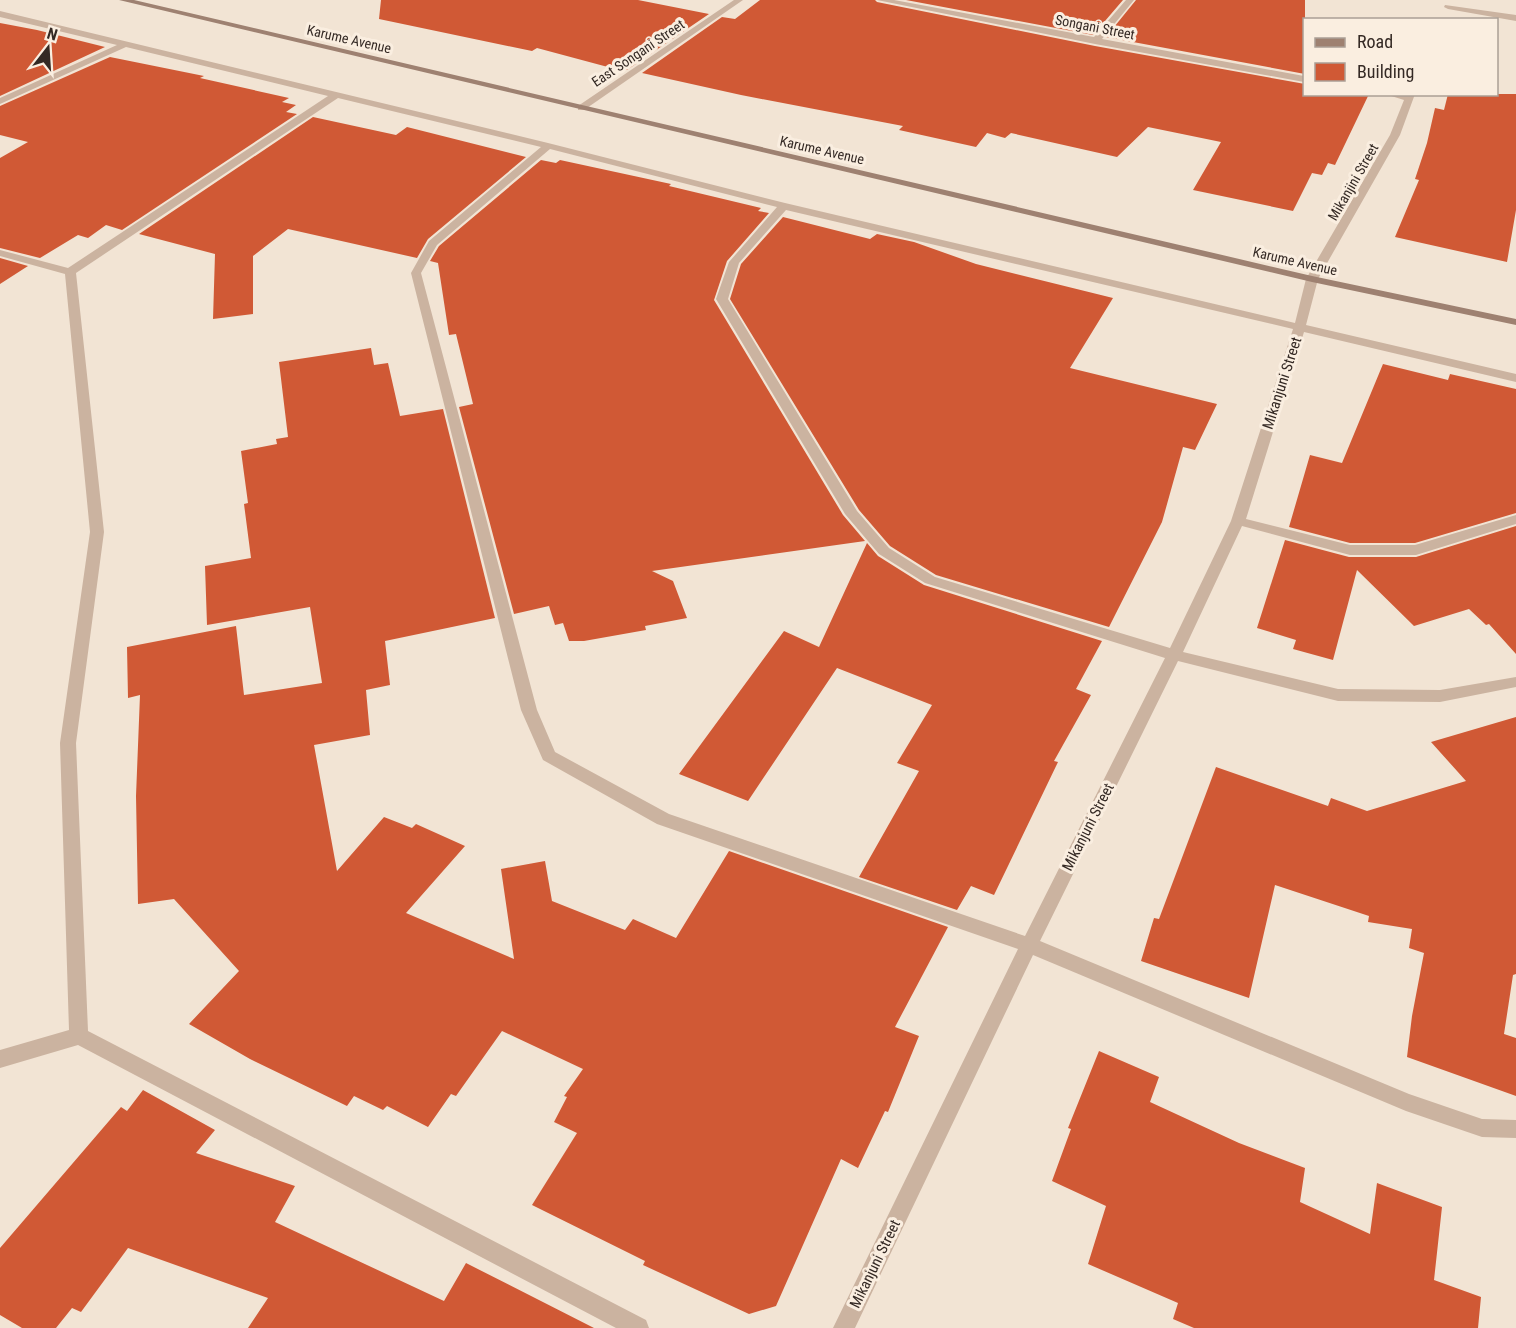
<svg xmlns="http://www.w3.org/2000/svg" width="1516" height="1328" viewBox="0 0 1516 1328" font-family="'Roboto Condensed',sans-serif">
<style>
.building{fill:#d05935}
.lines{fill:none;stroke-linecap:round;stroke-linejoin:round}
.minor{fill:#cbb3a0;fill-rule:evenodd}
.secondary{fill:#9e8171;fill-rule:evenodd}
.labels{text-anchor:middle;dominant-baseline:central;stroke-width:6;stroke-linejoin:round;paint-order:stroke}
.far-street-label{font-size:14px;fill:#342924;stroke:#faeee0}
.street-label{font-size:15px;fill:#342924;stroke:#faeee0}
</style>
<rect width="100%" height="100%" fill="#f2e4d4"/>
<path class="building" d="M381 0H638L709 14 627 70H619L537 48 532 51 379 19Z
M760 0H875L877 2 1095 46 1305 84V94H1369L1335 165 1328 163 1322 175 1312 173 1293 211 1193 190 1221 142 1148 127 1117 157 1011 133 1005 138 987 133 976 147 899 130 903 126 741 95 642 73 722 17 735 19Z
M906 0H1123L1093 35Z
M1136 0H1305V74L1106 37Z
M0 23 37 30 105 47 0 96Z
M110 57 204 76 200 78 289 98 282 102 296 105 286 112 297 114 122 230 106 225 88 238 78 235 40 258 0 248V158L28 142 0 135V106Z
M1448 94H1516V210L1507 262 1395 237 1419 180 1415 179 1427 143 1435 108 1444 110Z
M313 117 396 135 407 127 526 157 428 239 417 258 288 229 253 256V314L213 319 215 254 139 234Z
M541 160 556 163 560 160 671 184 669 186 761 208 758 211 769 213 727 261 714 300 843 515 865 541 652 571 673 581 687 618 645 626 646 630 584 641H569L563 623 555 625 549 606 514 614 459 407 473 404 456 334 449 335 438 263 430 261 439 246Z
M783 217 870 239 877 234 914 242 976 264 1113 298 1070 368 1217 404 1195 450 1183 447 1162 522 1109 627 936 575 890 546 859 510 730 299 741 264Z
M0 258 28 266 0 284Z
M371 348 374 365 388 363 400 416 443 409 495 618 385 641 390 685 366 690 370 735 314 745 337 871 384 817 412 828 416 824 465 846 406 913 514 959 501 869 545 861 552 901 625 930 633 919 676 938 729 851 948 927 895 1027 919 1036 888 1112 885 1111 858 1168 841 1159 776 1306 749 1314 643 1265 645 1261 532 1205 577 1133 554 1122 567 1097 564 1096 583 1069 502 1031 456 1096 451 1094 428 1127 387 1106 383 1110 354 1096 347 1106 250 1059 189 1024 239 971 174 899 138 904 136 796 140 695 128 698 127 647 236 626 244 695 322 683 310 607 207 625 205 566 251 558 244 504 248 503 241 451 277 444 276 439 288 437 279 362Z
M1383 364 1448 380 1450 374 1516 389V513L1415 543H1350L1289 527 1310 455 1342 463Z
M1516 526V654L1489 624 1486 625 1469 609 1414 626 1357 570 1333 660 1293 649 1296 640 1257 628 1285 540 1349 557H1416Z
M867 543 878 556 924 585 1102 641 1076 689 1091 695 1054 761 1058 762 994 895 971 886 957 910 859 877 919 771 897 763 932 705 837 668 748 801 679 774 784 631 819 647Z
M1516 717V974L1513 975 1504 1034 1516 1038V1096L1407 1057 1412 1016 1424 953 1409 948 1412 929 1368 922 1369 916 1275 885 1249 998 1141 961 1154 918 1159 919 1216 767 1328 806 1331 798 1367 811 1466 781 1431 742Z
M1099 1051 1159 1077 1150 1102 1239 1143 1305 1168 1300 1202 1370 1234 1377 1183 1442 1207 1434 1280 1481 1297 1478 1328H1194L1173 1319 1178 1303 1088 1264 1106 1206 1052 1181 1071 1129 1068 1128Z
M143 1090 215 1130 196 1153 295 1186 275 1222 444 1301 466 1263 594 1328H248L268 1298 128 1248 81 1312 72 1308 56 1328H22L0 1315V1248L121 1107 127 1111Z"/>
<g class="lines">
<path class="minor" d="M734 0H743L584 110H578V106Z
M877 0H894L1094 37 1126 0H1134L1102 39 1304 76V82L1095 44Z
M1445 5 1516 15V21L1448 9 1444 7Z
M0 11 548 143 785 203 1295 323 1306 279 1390 135 1404 100 1385 94H1415L1400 135 1318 279 1306 325 1516 374V382L1304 332 1246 519 1350 545H1415L1516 515V524L1416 555H1350L1242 526 1183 652 1338 689 1440 690 1516 677V687L1440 702 1338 701 1178 661 1040 941 1409 1094 1482 1119 1516 1120V1138L1482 1137 1406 1111 1033 955 855 1328H833L1018 949 657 824 543 760 521 710 411 273 429 241 541 147 338 98 76 273 104 532 76 743 88 1031 646 1320 649 1328H616L78 1045 0 1068V1050L69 1030 60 743 90 532 65 274 0 256V250L68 268 328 96 126 47 0 104V98L117 45 0 17ZM550 149 777 207 729 262 716 299 845 514 879 554 925 583 1165 658 1025 936 669 814 555 752 537 710 421 273 437 245ZM786 210 1293 329 1231 521 1170 648 935 577 889 548 857 511 728 299 739 263Z"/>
<path class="secondary" d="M119 0H134L1312 276 1516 319V325L1312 282Z"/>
</g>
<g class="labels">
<g class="far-street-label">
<text transform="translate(1095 27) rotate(11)">Songani Street</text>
<text transform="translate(349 39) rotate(13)">Karume Avenue</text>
<text transform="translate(638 53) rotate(-34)">East Songani Street</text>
<text transform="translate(822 150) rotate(13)">Karume Avenue</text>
<text transform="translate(1353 182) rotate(-60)">Mikanjini Street</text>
<text transform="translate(1295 261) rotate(13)">Karume Avenue</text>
</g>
<g class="street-label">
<text transform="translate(1282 383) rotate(-72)">Mikanjuni Street</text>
<text transform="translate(1088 827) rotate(-63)">Mikanjuni Street</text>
<text transform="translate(875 1264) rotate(-64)">Mikanjuni Street</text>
</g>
</g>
<rect x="1303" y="18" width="195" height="78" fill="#faeee0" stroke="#ab9f95" stroke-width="1.5"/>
<rect x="1315" y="38" width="30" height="9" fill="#9e8171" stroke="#ab9f95" stroke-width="1.5"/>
<text x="1357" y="48" font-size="18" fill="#342924">Road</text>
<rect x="1315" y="63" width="30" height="18" fill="#d05935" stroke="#ab9f95" stroke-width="1.5"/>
<text x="1357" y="78" font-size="18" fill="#342924">Building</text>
<g transform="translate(48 48) rotate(17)" stroke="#faeee0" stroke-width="4.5" paint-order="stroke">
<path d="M0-4.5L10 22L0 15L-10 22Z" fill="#342924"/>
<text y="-9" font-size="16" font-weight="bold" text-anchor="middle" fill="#342924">N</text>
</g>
</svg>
